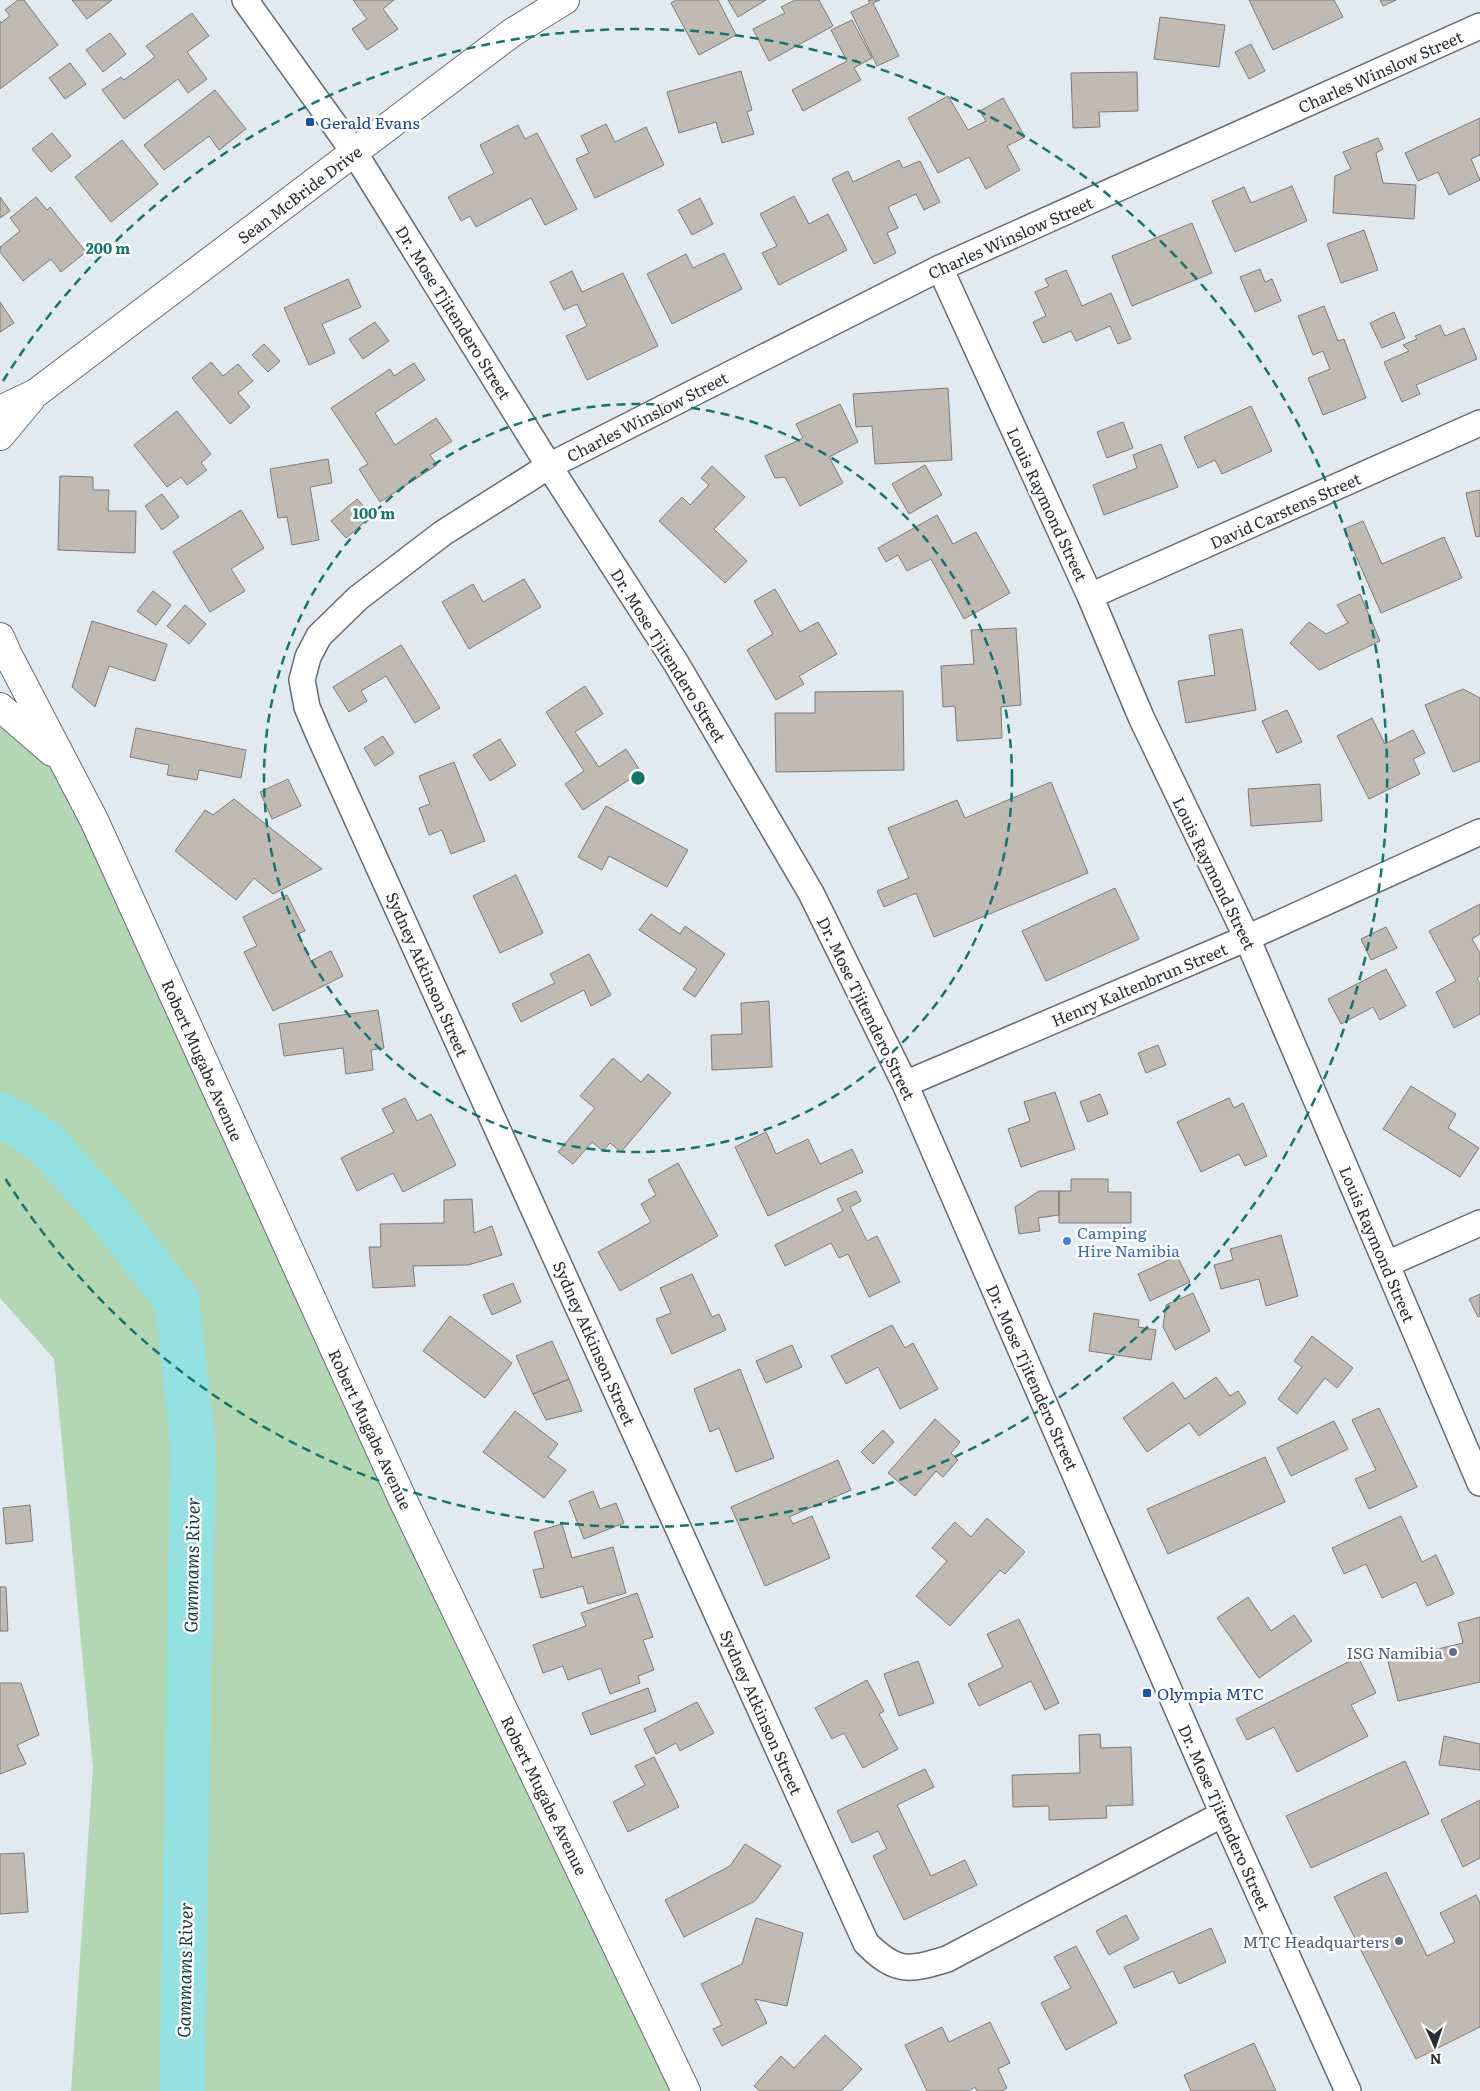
<svg xmlns="http://www.w3.org/2000/svg" width="1480" height="2091" viewBox="0 0 1480 2091" font-family="Literata,serif">
<style>
.green{fill:#b2d7b2}
.lines{fill:none;stroke-linecap:round;stroke-linejoin:round}
.river{stroke:#93e1e1;stroke-width:45}
.building{fill:#c1bab3;stroke:#7f7972}
.minor-casing{stroke:#656b72;stroke-width:28}
.major-casing{stroke:#656b72;stroke-width:30}
.minor{stroke:#fff;stroke-width:25}
.major{stroke:#fff;stroke-width:28}
.ring{fill:none;stroke:#0f766e;stroke-width:2.5;stroke-dasharray:9 6}
.transit-dot{fill:#1a4fb4;stroke:#fff;stroke-width:2}
.shop-dot{fill:#3f7fe0;stroke:#fff;stroke-width:2}
.service-dot{fill:#5c6f8a;stroke:#fff;stroke-width:2}
.labels{text-anchor:middle;dominant-baseline:central;stroke-width:5;stroke-linejoin:round;paint-order:stroke}
.street-label{font-size:16px;fill:#2b2e31;stroke:#fff}
.transit-label{font-size:16px;fill:#164399;stroke:#fff;text-anchor:start}
.shop-label{font-size:16px;fill:#366cbe;stroke:#fff;text-anchor:start}
.service-label{font-size:16px;fill:#4e5e75;stroke:#fff;text-anchor:end}
.water-label{font-size:18px;font-style:italic;fill:#133939;stroke:#fff}
.centre{fill:#0f766e;stroke:#fff;stroke-width:2.5}
.ring-label{font-size:15px;text-anchor:middle;font-weight:bold;fill:#0f766e;stroke:#fff;stroke-width:5;stroke-linejoin:round;paint-order:stroke}
</style>
<rect width="100%" height="100%" fill="#e2eaf1"/>
<path class="green" d="M0 706 64 763 686 2091H71L93 1768 54 1359 0 1298Z"/>
<g class="lines">
<path class="river" d="M0 1114 44 1141 106 1210 177 1301 193 1446 182 2091"/>
</g>
<path class="building" d="M18 0H24L58 45 0 89V21L1 23 10 16 5 10Z
M72 0H112L87 19Z
M353 0H394L383 9 398 29 367 50 352 29 367 19Z
M676 0H718L736 35 699 55 671 3Z
M728 0H766L738 17Z
M795 0H819L833 26 769 61 753 29 785 13 781 7Z
M868 0H880L873 3 899 56 877 66 851 12 870 3Z
M1249 0H1334L1343 17 1273 50Z
M1380 0H1396L1383 6Z
M192 13 209 36 187 52 207 79 188 93 178 79 124 119 102 90 121 77 124 80 155 57 146 46Z
M1160 17 1225 25 1219 67 1154 59Z
M852 20 872 58 854 68 861 80 803 111 792 90 847 61 831 30Z
M110 33 126 54 103 72 86 50Z
M1251 44 1265 71 1249 79 1235 52Z
M70 63 86 84 65 99 49 78Z
M741 71 752 110 747 112 754 134 722 143 716 122 679 133 667 92Z
M1137 72 1138 111 1099 112 1100 127 1073 128 1071 73Z
M215 90 246 129 219 150 209 136 164 170 144 145Z
M948 96 968 130 986 121 980 111 1003 98 1025 137 1007 146 1020 170 986 189 969 157 938 173 908 118Z
M1480 118V155L1471 159 1480 180 1449 195 1438 172 1418 181 1405 153Z
M606 124 615 142 646 127 664 165 595 198 576 159 589 153 581 136Z
M518 125 525 139 537 133 577 209 545 225 531 198 476 227 470 216 461 221 448 197 494 173 480 145Z
M52 133 71 156 51 172 32 149Z
M1378 138 1383 149 1376 153 1383 183 1416 185 1414 219 1333 213 1335 176 1351 169 1343 152Z
M122 140 158 184 111 222 75 177Z
M899 160 903 168 920 161 940 202 924 210 916 194 888 207 898 228 887 233 896 253 874 264 832 179 848 171 853 182Z
M1292 186 1307 221 1235 252 1212 201 1244 187 1251 203Z
M794 196 809 224 828 214 847 250 779 285 762 253 777 246 760 214Z
M0 197 10 211 0 218Z
M36 197 47 210 50 207 86 252 61 272 51 259 23 281 0 252V247L20 231 10 218Z
M700 198 713 224 692 235 678 210Z
M1192 223 1212 273 1132 306 1112 256Z
M1364 230 1378 270 1341 283 1327 244Z
M724 253 742 289 672 324 647 274 686 254 693 268Z
M1260 269 1265 282 1272 279 1281 301 1255 312 1240 277Z
M1066 270 1082 306 1111 293 1131 339 1118 344 1110 326 1076 341 1071 331 1043 343 1033 322 1046 316 1035 292 1049 286 1045 279Z
M572 271 582 292 623 273 658 346 587 380 566 336 587 326 577 304 564 310 550 282Z
M348 279 361 307 322 324 335 353 309 365 284 308Z
M0 302 14 323 0 332Z
M1324 306 1338 341 1344 339 1366 398 1323 415 1308 378 1330 369 1323 351 1313 355 1298 316Z
M1394 312 1405 338 1382 348 1370 323Z
M375 322 389 341 363 359 349 339Z
M1440 325 1445 336 1464 328 1477 359 1416 385 1420 394 1402 402 1384 362 1409 351 1403 345 1417 339 1415 336Z
M264 344 280 361 268 372 252 355Z
M211 362 223 376 238 364 253 381 238 393 250 407 230 424 192 378Z
M414 363 425 380 375 413 395 445 436 418 452 441 430 455 437 465 380 502 359 469 368 464 331 408 390 369 394 376Z
M948 388 952 460 875 464 872 426 856 427 853 394Z
M840 404 858 442 829 457 843 483 800 506 785 477 775 478 765 456 803 438 796 424Z
M1251 406 1272 451 1222 474 1215 460 1198 468 1184 437Z
M177 411 211 454 201 463 207 470 187 485 181 477 167 487 134 445Z
M1123 422 1133 448 1107 458 1097 432Z
M1161 444 1178 487 1104 515 1093 485 1137 468 1133 455Z
M328 459 332 483 310 487 319 540 292 545 287 517 278 518 270 469Z
M925 465 942 495 909 514 892 484Z
M712 466 745 497 714 529 747 561 725 583 659 521 682 497 690 505 709 485 701 478Z
M60 476 93 477V490H109L108 511H136L135 553 58 550Z
M1480 490V536L1476 537 1466 493Z
M162 494 179 517 162 530 145 506Z
M357 499 372 516 346 538 331 521Z
M241 510 264 548 231 569 245 591 210 612 173 552Z
M937 515 953 544 976 532 1010 593 964 619 931 559 907 571 898 555 886 562 878 548Z
M1363 521 1382 564 1444 537 1462 578 1381 613 1344 529Z
M524 579 541 607 469 649 442 602 473 584 483 602Z
M775 589 800 632 818 622 837 654 799 676 804 684 776 700 747 650 773 634 754 601Z
M153 591 171 605 156 625 137 611Z
M1360 594 1380 641 1319 670 1290 643 1309 622 1326 634 1348 623 1337 605Z
M185 605 206 624 189 644 167 626Z
M92 621 167 644 155 681 109 666 95 707 72 687Z
M1016 628 1021 705 1001 707 1002 738 957 741 955 706 943 707 941 666 974 664 971 630Z
M1242 629 1256 710 1186 723 1178 681 1215 675 1209 635Z
M401 645 440 708 415 723 386 676 361 691 367 701 349 712 333 687Z
M585 686 603 714 575 732 599 767 626 749 641 772 583 810 565 784 584 771 546 712Z
M1463 689 1480 698V761L1453 772 1425 705Z
M903 691 904 770 776 772 775 713H815V692Z
M1287 710 1302 742 1277 753 1262 721Z
M1372 718 1385 744 1413 730 1425 753 1413 759 1420 774 1369 799 1337 736Z
M136 728 246 750 241 778 199 770 197 780 167 775 169 765 130 757Z
M383 736 394 753 375 766 364 748Z
M500 739 516 765 490 781 473 755Z
M454 762 485 841 451 854 442 830 429 835 419 808 430 804 419 776Z
M288 779 301 806 272 819 260 792Z
M1051 782 1088 873 934 937 916 893 884 907 877 891 909 878 888 828 957 800 965 818Z
M1320 784 1322 821 1251 826 1248 789Z
M234 799 322 869 273 894 254 878 236 900 175 851 205 810 213 815Z
M606 806 688 850 667 887 609 856 602 870 578 857Z
M516 875 543 933 500 953 473 896Z
M1115 888 1139 939 1046 981 1022 931Z
M287 895 305 931 298 934 311 961 331 951 343 976 273 1011 244 952 257 946 243 917Z
M1480 904V934L1472 939 1480 953V976L1477 978 1480 984V1014L1454 1028 1436 992 1456 981 1429 931Z
M651 914 680 934 685 926 725 954 695 997 683 989 697 969 639 930Z
M1386 927 1397 948 1371 960 1361 939Z
M589 954 611 995 591 1006 584 990 521 1022 512 1004 555 983 550 974Z
M1386 969 1406 1006 1380 1020 1373 1007 1341 1024 1328 999Z
M769 1001 772 1067 712 1070 711 1035 742 1034 741 1003Z
M378 1010 384 1048 371 1050 373 1070 346 1074 343 1048 284 1056 279 1024Z
M1158 1045 1166 1065 1146 1073 1138 1053Z
M613 1058 641 1082 648 1074 671 1093 621 1152 610 1143 603 1151 592 1142 573 1164 558 1152 595 1108 580 1096Z
M1411 1086 1456 1114 1448 1128 1479 1148 1460 1177 1383 1129Z
M1055 1092 1075 1149 1021 1167 1008 1129 1030 1121 1024 1102Z
M1100 1094 1108 1114 1088 1122 1080 1102Z
M405 1098 417 1121 431 1114 456 1165 403 1192 393 1173 357 1191 341 1158 394 1132 382 1109Z
M1229 1098 1234 1108 1243 1103 1267 1156 1245 1166 1239 1154 1201 1172 1177 1122Z
M766 1132 776 1154 808 1139 820 1164 852 1149 863 1172 768 1216 735 1147Z
M678 1163 718 1236 620 1291 598 1252 651 1222 641 1204 656 1195 648 1180Z
M1071 1179H1108V1192H1131V1223H1059V1191H1071Z
M856 1191 861 1201 850 1207 867 1241 877 1236 900 1282 869 1297 848 1254 839 1258 831 1243 785 1266 775 1245 843 1211 837 1199Z
M1039 1191H1059V1215L1038 1218 1040 1231 1019 1234 1015 1207Z
M472 1199 474 1233 492 1226 502 1255 468 1265 413 1266 415 1286 373 1288 369 1247H381L380 1224 444 1223V1200Z
M1281 1235 1298 1296 1266 1306 1259 1279 1221 1289 1214 1265 1233 1260 1230 1249Z
M1177 1256 1190 1282 1150 1301 1138 1274Z
M692 1274 712 1317 719 1314 726 1330 672 1354 656 1319 671 1313 660 1288Z
M513 1283 521 1302 492 1315 483 1295Z
M1193 1293 1210 1331 1175 1350 1163 1327 1166 1305Z
M1480 1294V1316L1478 1317 1469 1299Z
M1094 1313 1139 1320 1138 1327 1156 1330 1151 1360 1089 1351Z
M450 1316 512 1363 485 1398 423 1351Z
M892 1325 905 1348 913 1343 938 1389 900 1409 878 1367 846 1384 831 1356Z
M1312 1336 1353 1368 1337 1388 1325 1378 1297 1414 1278 1399 1302 1367 1294 1361Z
M552 1341 569 1379 533 1394 516 1356Z
M792 1345 802 1367 766 1383 756 1361Z
M740 1369 774 1458 736 1472 719 1428 710 1432 694 1389Z
M1216 1377 1230 1396 1238 1391 1246 1403 1199 1436 1189 1423 1147 1452 1123 1418 1173 1382 1185 1399Z
M569 1379 582 1411 546 1420 533 1394Z
M1379 1408 1417 1487 1369 1509 1355 1479 1376 1470 1352 1420Z
M515 1411 558 1444 548 1457 566 1470 544 1498 483 1452Z
M935 1419 960 1442 951 1453 958 1460 943 1477 936 1471 915 1496 888 1473Z
M1334 1421 1348 1449 1291 1476 1277 1448Z
M883 1430 894 1442 873 1464 861 1452Z
M1265 1457 1285 1502 1168 1554 1147 1509Z
M838 1460 851 1490 789 1517 793 1524 812 1516 830 1558 765 1586 731 1507Z
M593 1491 600 1509 616 1503 624 1523 584 1539 569 1501Z
M30 1505 33 1541 6 1544 3 1508Z
M1401 1516 1422 1562 1436 1555 1454 1594 1427 1606 1416 1582 1382 1598 1366 1564 1344 1574 1332 1548Z
M987 1518 1025 1552 1005 1574 1000 1570 950 1626 916 1596 947 1561 932 1548 955 1522 971 1537Z
M562 1524 572 1558 613 1547 626 1593 588 1604 583 1586 541 1598 533 1570 544 1568 534 1532Z
M0 1587H6L8 1631H0Z
M637 1593 653 1637 643 1640 654 1670 638 1676 640 1683 610 1694 601 1668 568 1680 563 1666 543 1673 533 1645 586 1626 581 1613Z
M1248 1597 1271 1631 1294 1615 1312 1641 1259 1678 1217 1618Z
M1480 1617V1682L1398 1701 1388 1661 1463 1643 1458 1623Z
M1019 1619 1059 1703 1045 1710 1031 1681 979 1706 968 1684 1003 1667 987 1634Z
M1358 1657 1376 1693 1351 1705 1368 1736 1297 1772 1274 1727 1247 1740 1236 1719Z
M918 1661 934 1703 899 1716 884 1674Z
M867 1680 884 1711 879 1714 898 1749 863 1768 844 1733 832 1739 815 1708Z
M0 1683H21L39 1735 17 1745 26 1764 0 1774Z
M648 1688 656 1711 591 1735 582 1713Z
M697 1702 714 1733 680 1751 676 1743 656 1754 644 1729Z
M1100 1734 1101 1748 1131 1747 1133 1805 1106 1806 1107 1818 1049 1820V1806L1013 1807 1012 1775 1080 1773 1079 1735Z
M1444 1736 1480 1744V1770L1439 1765Z
M654 1757 679 1807 628 1832 613 1802 645 1785 635 1766Z
M1405 1761 1429 1814 1311 1868 1286 1816Z
M925 1769 934 1787 897 1805 931 1876 965 1860 977 1885 904 1920 873 1856 887 1849 878 1831 852 1843 837 1811Z
M1480 1800V1858L1463 1867 1441 1820Z
M745 1844 781 1866 755 1901 684 1937 665 1900 730 1866Z
M24 1853 28 1912 0 1914V1854Z
M1386 1872 1427 1956 1455 1942 1440 1913 1476 1895 1480 1903V2027L1416 2059 1334 1897Z
M1126 1915 1139 1939 1109 1955 1096 1931Z
M756 1918 803 1933 787 2006 755 1999 767 2023 722 2046 713 2029 722 2025 701 1984 742 1964Z
M1211 1928 1226 1962 1179 1984 1173 1971 1134 1988 1124 1967Z
M1076 1946 1117 2023 1066 2050 1041 2003 1071 1988 1054 1957Z
M990 2022 1010 2063 998 2069 1007 2088 1002 2091H977L975 2087 968 2091H927L905 2045 942 2027 949 2042Z
M825 2035 862 2069 841 2091H760L754 2086 781 2056 794 2068Z
M1254 2043 1276 2091H1191L1184 2075Z"/>
<g class="lines">
<g class="minor-casing">
<path id="minor" d="M245 0 354 152 549 466 676 663 811 893 905 1084 1223 1814 1348 2091
M940 268 1090 596 1141 717 1247 938 1480 1483
M1090 596 1480 423
M905 1084 1247 938 1480 832
M1387 1264 1480 1223
M1223 1814 947 1959C908 1971 896 1973 866 1943L318 733 307 707 302 680 308 657 319 636 358 598 443 533 549 466 940 268 1480 26"/>
</g>
<g class="major-casing">
<path id="major" d="M0 410 36 393 513 32 565 0
M0 436 30 400
M0 637 8 655 94 820 402 1498 686 2091
M0 707 52 752"/>
</g>
<use href="#minor" class="minor"/>
<use href="#major" class="major"/>
</g>
<g class="ring">
<circle cx="638" cy="778" r="374"/>
<path d="M3 381A749 749 0 1 1 3 1175"/>
</g>
<g class="transit-dot">
<rect x="305" y="117" width="10" height="10" rx="2.5"/>
<rect x="1142" y="1688" width="10" height="10" rx="2.5"/>
</g>
<circle class="shop-dot" cx="1067" cy="1241" r="5"/>
<g class="service-dot">
<circle cx="1453" cy="1652" r="5"/>
<circle cx="1399" cy="1941" r="5"/>
</g>
<g class="labels">
<g class="street-label">
<text transform="translate(1380 71) rotate(-24)">Charles Winslow Street</text>
<text transform="translate(299 194) rotate(-37)">Sean McBride Drive</text>
<text transform="translate(1010 237) rotate(-24)">Charles Winslow Street</text>
<text transform="translate(454 312) rotate(58)">Dr. Mose Tjitendero Street</text>
<text transform="translate(647 416) rotate(-27)">Charles Winslow Street</text>
<text transform="translate(1048 504) rotate(65)">Louis Raymond Street</text>
<text transform="translate(1285 510) rotate(-24)">David Carstens Street</text>
<text transform="translate(669 655) rotate(58)">Dr. Mose Tjitendero Street</text>
<text transform="translate(1215 873) rotate(64)">Louis Raymond Street</text>
<text transform="translate(428 974) rotate(66)">Sydney Atkinson Street</text>
<text transform="translate(1139 984) rotate(-23)">Henry Kaltenbrun Street</text>
<text transform="translate(867 1008) rotate(64)">Dr. Mose Tjitendero Street</text>
<text transform="translate(203 1060) rotate(66)">Robert Mugabe Avenue</text>
<text transform="translate(1378 1244) rotate(67)">Louis Raymond Street</text>
<text transform="translate(595 1343) rotate(66)">Sydney Atkinson Street</text>
<text transform="translate(1033 1377) rotate(66)">Dr. Mose Tjitendero Street</text>
<text transform="translate(371 1429) rotate(65)">Robert Mugabe Avenue</text>
<text transform="translate(762 1712) rotate(66)">Sydney Atkinson Street</text>
<text transform="translate(545 1795) rotate(64)">Robert Mugabe Avenue</text>
<text transform="translate(1225 1817) rotate(66)">Dr. Mose Tjitendero Street</text>
</g>
<g class="transit-label">
<text x="320" y="122">Gerald Evans</text>
<text x="1157" y="1693">Olympia MTC</text>
</g>
<g class="shop-label">
<text x="1077" y="1232">Camping<tspan x="1077" dy="18">Hire Namibia</tspan></text>
</g>
<g class="service-label">
<text x="1443" y="1652">ISG Namibia</text>
<text x="1389" y="1941">MTC Headquarters</text>
</g>
<g class="water-label">
<text transform="translate(191 1565) rotate(-89)">Gammams River</text>
<text transform="translate(184 1970) rotate(-89)">Gammams River</text>
</g>
</g>
<circle cx="638" cy="778" r="8" class="centre"/>
<g class="ring-label">
<text x="108" y="254">200 m</text>
<text x="374" y="519">100 m</text>
</g>
<g transform="translate(1435 2046) rotate(177)" stroke="#ffffff" stroke-width="4" paint-order="stroke">
<path d="M0-4L9 19L0 12L-9 19Z" fill="#2b2e31"/>
<text y="-8" font-size="14" font-weight="bold" text-anchor="middle" fill="#2b2e31">N</text>
</g>
</svg>
